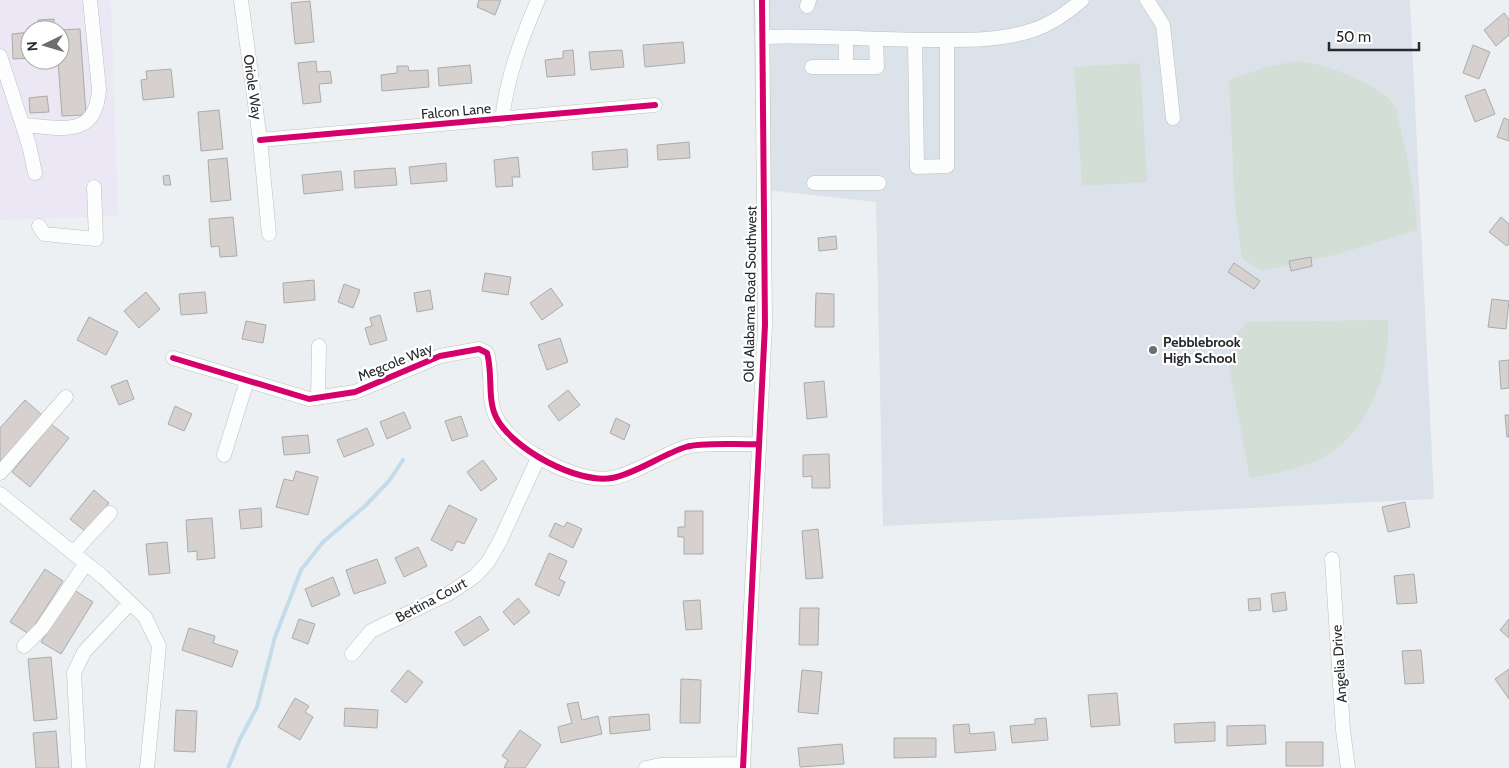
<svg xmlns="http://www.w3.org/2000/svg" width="1509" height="768" viewBox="0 0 1509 768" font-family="Cabin,sans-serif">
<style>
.commercial{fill:#ebe7f4;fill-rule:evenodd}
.built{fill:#dbe2e9}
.green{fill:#d2ded6}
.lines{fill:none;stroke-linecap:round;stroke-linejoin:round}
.stream{stroke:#c4dbe9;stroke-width:4}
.building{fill:#d6d0cf;stroke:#aaabab}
.minor-casing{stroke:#bdbfc1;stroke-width:15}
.minor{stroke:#fcfdfd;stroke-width:14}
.cycleway-casing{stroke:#fff;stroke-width:9}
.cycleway{stroke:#d6006c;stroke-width:6}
.poi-dot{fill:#6c6e70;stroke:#fff;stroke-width:2}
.labels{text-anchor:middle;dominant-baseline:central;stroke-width:4.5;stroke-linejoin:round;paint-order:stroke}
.street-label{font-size:14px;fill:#26282a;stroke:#fff}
.poi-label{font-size:14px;font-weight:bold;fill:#26282a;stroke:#fff;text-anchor:start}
</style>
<rect width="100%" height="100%" fill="#edf0f2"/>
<path class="commercial" d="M0 0H111L118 216 0 220ZM30 30H60V60H30Z"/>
<path class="built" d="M753 0H1410L1434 499 883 526 876 202 757 189Z"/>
<path class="green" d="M1297 61C1322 62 1379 84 1394 105 1398 112 1399 123 1401 131 1409 163 1415 196 1417 230L1334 255 1261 271 1242 258 1235 206 1229 80 1266 67Z
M1140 63 1147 182 1082 186 1074 67Z
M1388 320C1391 373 1368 437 1316 461 1295 470 1272 474 1250 478L1229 367 1232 338 1248 322Z"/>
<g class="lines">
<path class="stream" d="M228 768 240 739 257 707 275 637 301 570 323 542 364 507 389 481 403 460"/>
</g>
<path class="building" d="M479 0H501L495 15 477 7Z
M310 1 314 42 295 44 291 3Z
M1504 13 1509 19V35L1496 46 1484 30Z
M54 19V30H39L38 20Z
M80 29 86 115 62 116 58 60H44H60V30Z
M30 32V58L13 59 12 34Z
M683 42 685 63 645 67 643 45Z
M1473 45 1490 52 1479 79 1463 73Z
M573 50 575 75 547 77 545 60 563 58V51Z
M622 50 624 67 591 70 589 52Z
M316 61 317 72 330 71 332 83 319 84 321 102 303 104 298 63Z
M470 65 472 83 439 86 438 68Z
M397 66H408L409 71 428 70 429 87 382 91 381 75 397 73Z
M171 69 174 97 143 100 141 80 147 79 146 71Z
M1485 89 1495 114 1475 122 1465 96Z
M47 96 49 112 30 113 29 98Z
M219 110 223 149 201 151 198 112Z
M1504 118 1509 120V141L1497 137Z
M689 142 690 158 658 160 657 145Z
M627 149 628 167 593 170 592 152Z
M518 157 520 177H512L513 186 496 187 494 160Z
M227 158 231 200 211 202 208 160Z
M446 163 447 181 411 184 409 167Z
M395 168 397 185 355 188 354 171Z
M341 171 343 190 304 194 302 175Z
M169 175 171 185H164L163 176Z
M233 217 237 256 220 257 219 246 211 247 209 219Z
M1501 217 1509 224V243L1507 246 1489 232Z
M836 236 837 249 819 251 818 238Z
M1311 257 1312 266 1291 271 1289 261Z
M1234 263 1260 281 1254 289 1228 272Z
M485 273 511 277 508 295 482 291Z
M314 280 315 300 284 303 283 283Z
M344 284 360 290 353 308 338 302Z
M551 288 563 305 542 320 530 303Z
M430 290 433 309 417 312 414 293Z
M146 292 160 309 139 328 124 311Z
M205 292 207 313 181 315 179 294Z
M816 293 834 294V327H815Z
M1492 299 1509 301 1506 329 1488 327Z
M380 315 387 340 370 345 365 328 372 326 370 318Z
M89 317 118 332 106 355 77 340Z
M246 321 266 325 263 343 242 339Z
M560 338 568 362 547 370 538 345Z
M1509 360V388L1501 389 1499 361Z
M127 380 134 399 119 405 111 386Z
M824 381 827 417 807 419 804 383Z
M568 390 580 405 559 421 548 406Z
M25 400 42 415 0 462V428Z
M175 406 192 414 184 431 168 424Z
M404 412 411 428 387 439 380 422Z
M1505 415H1509V437H1507Z
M461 416 468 436 452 441 445 421Z
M616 418 630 425 624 440 610 433Z
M51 424 69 438 30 487 12 472Z
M367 428 374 445 344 457 337 440Z
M308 435 310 453 284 455 282 437Z
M829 454 830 488H812V476L803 477V455Z
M483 460 497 479 481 491 467 472Z
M296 471 318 477 308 515 276 507 284 479 293 481Z
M94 490 109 503 86 532 70 519Z
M1405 502 1410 527 1388 532 1382 507Z
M449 505 477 519 464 544 457 541 452 551 431 540Z
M261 508 262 527 241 529 239 510Z
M685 511H703V554H684V537H678V527H685Z
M212 518 215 558 197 560V551L188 552 186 520Z
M567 522 582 529 573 548 549 536 555 523 564 527Z
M818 529 823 578 806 579 802 531Z
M167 542 170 573 149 575 146 544Z
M418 547 427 566 404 577 395 558Z
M549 553 567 561 559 579 565 582 559 596 535 585Z
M377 559 386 583 354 594 346 570Z
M45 569 63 581 29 634 10 622Z
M1414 574 1417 603 1397 604 1394 576Z
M333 577 340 595 312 607 305 589Z
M74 590 93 602 61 654 41 642Z
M1285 592 1287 610 1273 612 1271 594Z
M518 598 530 612 514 625 503 612Z
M1260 598 1261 610 1249 611 1248 599Z
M700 600 702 629 686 630 683 601Z
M800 608H819L818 645H799Z
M480 616 489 630 464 646 455 632Z
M299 619 315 624 308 644 292 638Z
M1509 619V638L1500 630Z
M189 628 215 636 213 643 238 651 232 667 182 650Z
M1421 650 1424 683 1405 684 1402 651Z
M51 657 57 719 34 721 28 659Z
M1509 669V699L1495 679Z
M408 670 423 682 406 703 391 691Z
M802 670 822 672 818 714 798 712Z
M681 679 701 680 700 723H680Z
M1117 693 1120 725 1091 727 1088 695Z
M295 698 309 706 305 712 313 717 300 740 278 727Z
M578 702 582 720 598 716 602 734 561 743 558 727 572 723 567 704Z
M345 708 378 710 377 728 344 726Z
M176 710 197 711 195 752 174 751Z
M649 714 650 730 610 734 609 717Z
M1046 718 1048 740 1012 743 1010 726 1035 724V719Z
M1215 722V741L1175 743 1174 724Z
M969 724 970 734 994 732 996 750 955 753 953 725Z
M1265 725 1266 744 1227 746V726Z
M520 730 541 745 525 768H504L508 760 502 756Z
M56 731 59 768H36L33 733Z
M894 738H936V757L894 758Z
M1286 742H1323V766H1286Z
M842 744 844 764 800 767 798 748Z"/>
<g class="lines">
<g class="minor-casing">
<path id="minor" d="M241 0 260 140 269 234
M1147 0 1163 25 1173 118
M807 6 809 0
M762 37C819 35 876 40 933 40 966 40 998 41 1030 31 1048 26 1068 12 1082 0
M846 39V67
M915 40 917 167 947 166V40
M0 56 29 145 35 173
M812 67H877L876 40
M502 120C507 76 521 40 538 0
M23 125C60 127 96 140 99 89L90 0
M260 140 655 105
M814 183H879
M39 226 44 234 96 239 94 187
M173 358 309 399 355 392 440 356 479 349 487 353C493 373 487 398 496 417 512 449 577 484 612 478 635 474 663 454 686 447 703 442 739 445 758 444
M318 398 319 346
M224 455 247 381
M0 473 66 397
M0 494 103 577 145 617 159 646 147 768
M73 553 110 513
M1332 559 1343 730 1348 768
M24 646 42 628 86 563
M352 654 371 631 450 593 475 576 488 562 500 541 539 456
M79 768 74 673 84 652 130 603
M646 768 660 765 743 764
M743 768 765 325 762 0"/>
</g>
<use href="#minor" class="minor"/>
<g class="cycleway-casing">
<path id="cycleway" d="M260 140 655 105
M173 358 309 399 355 392 440 356 479 349 487 353C493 373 487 398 496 417 512 449 577 484 612 478 635 474 663 454 686 447 703 442 739 445 758 444
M743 768 765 325 762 0"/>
</g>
<use href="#cycleway" class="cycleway"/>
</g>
<circle class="poi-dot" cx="1153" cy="350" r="5"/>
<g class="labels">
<g class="street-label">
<text transform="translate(253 87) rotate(82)">Oriole Way</text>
<text transform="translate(456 111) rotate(-5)">Falcon Lane</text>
<text transform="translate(750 294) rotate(-89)">Old Alabama Road Southwest</text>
<text transform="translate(395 362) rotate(-22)">Megcole Way</text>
<text transform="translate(431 600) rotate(-28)">Bettina Court</text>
<text transform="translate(1339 664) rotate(-94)">Angelia Drive</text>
</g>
<g class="poi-label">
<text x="1163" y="342">Pebblebrook<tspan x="1163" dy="16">High School</tspan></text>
</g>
</g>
<g transform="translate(45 45) rotate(265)"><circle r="24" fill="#ffffff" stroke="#a8a9aa"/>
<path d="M0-4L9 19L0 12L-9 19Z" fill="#6c6e70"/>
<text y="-8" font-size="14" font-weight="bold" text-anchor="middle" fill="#26282a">N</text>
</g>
<path d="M1329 42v8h90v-8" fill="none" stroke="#26282a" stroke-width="2.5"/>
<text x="1336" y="42" font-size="15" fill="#26282a" stroke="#ffffff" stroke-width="4" paint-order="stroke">50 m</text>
</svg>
